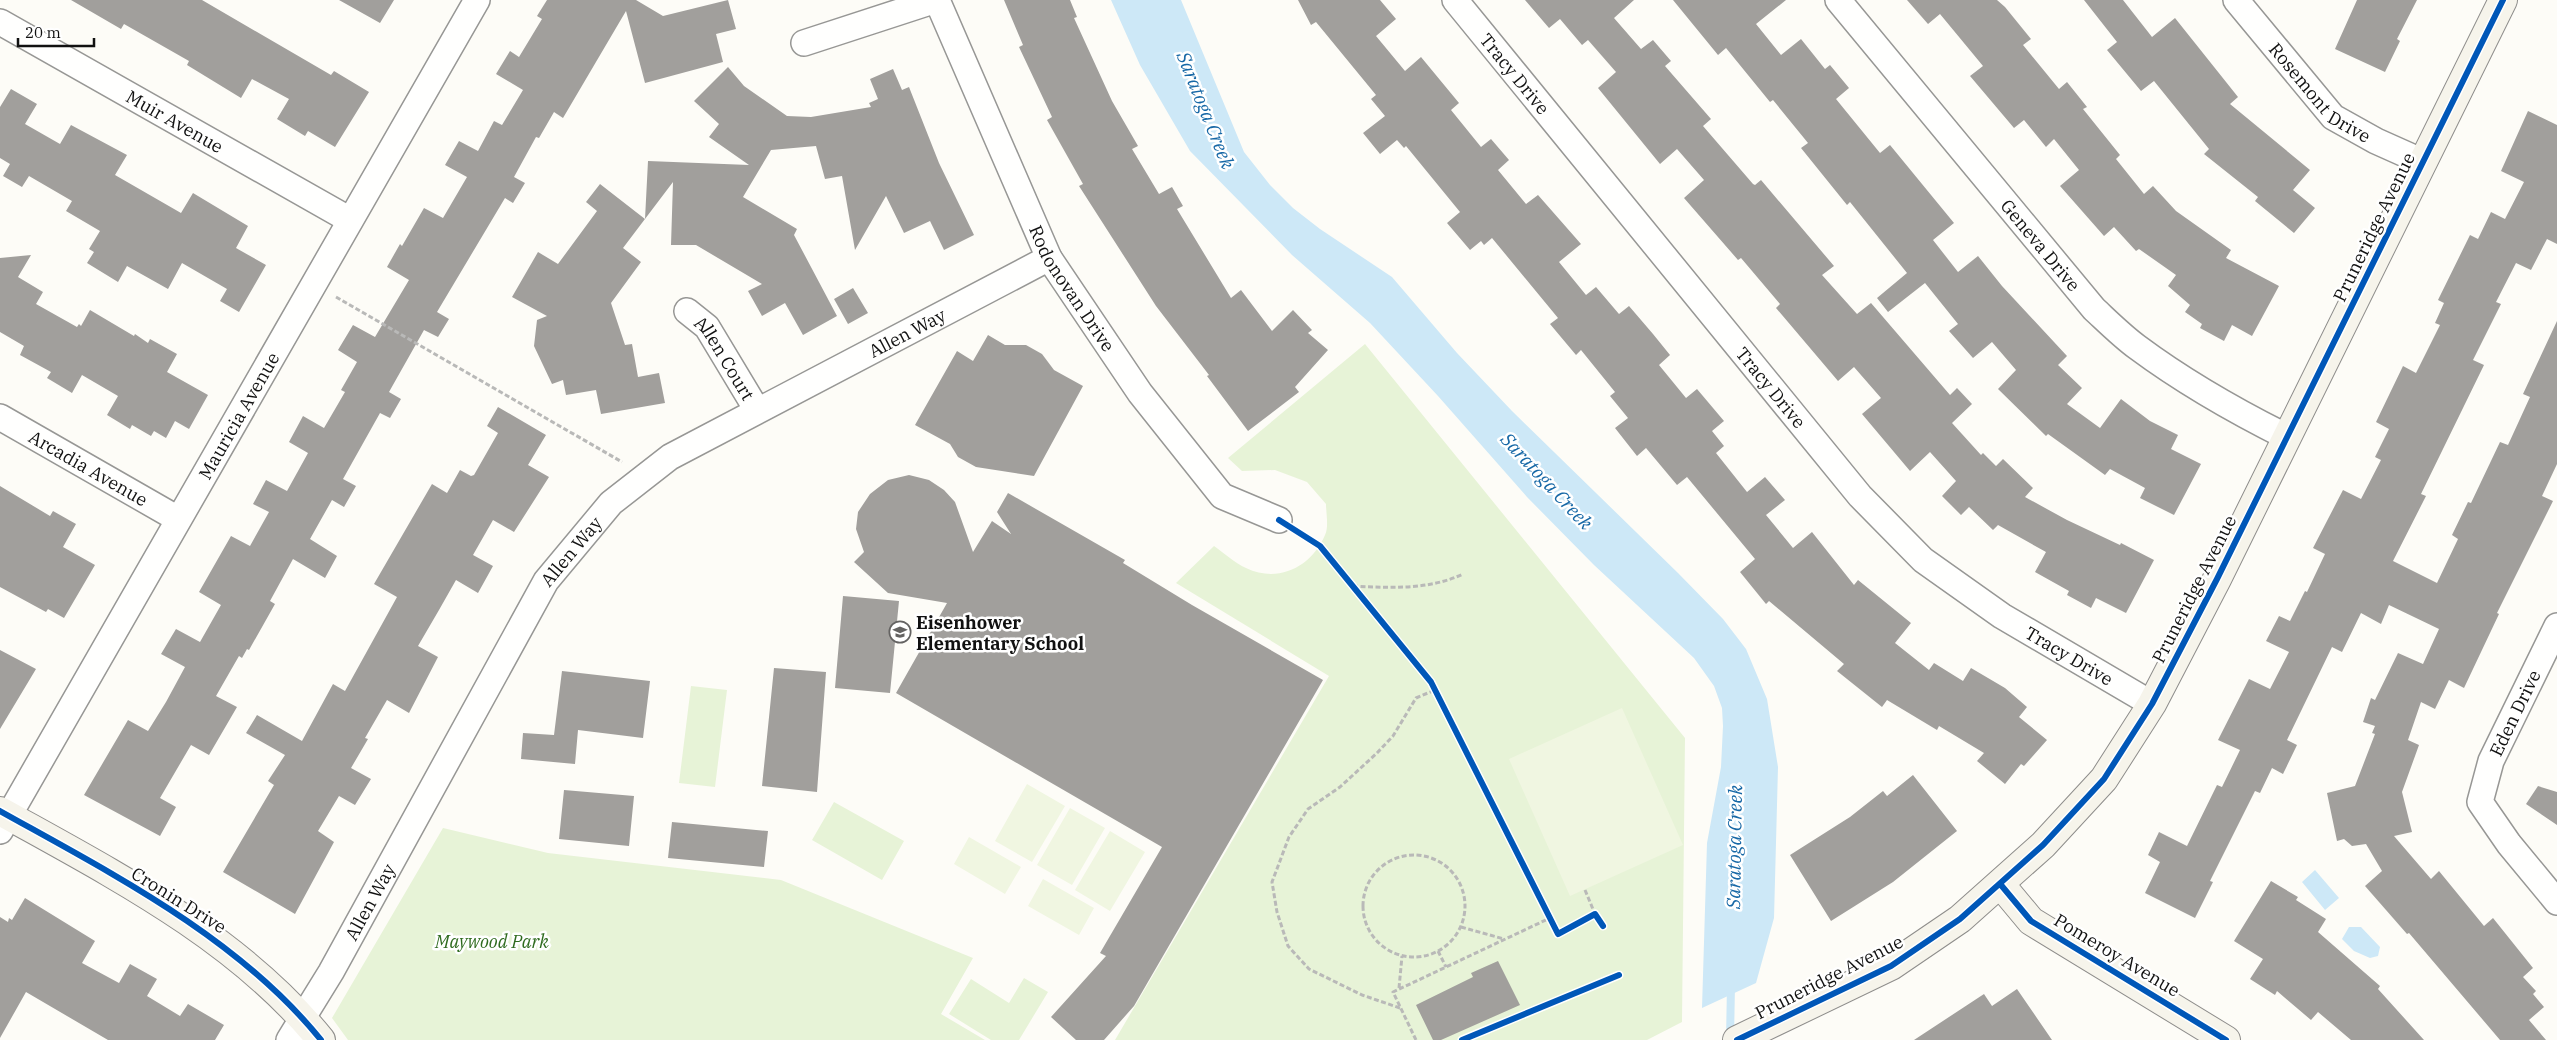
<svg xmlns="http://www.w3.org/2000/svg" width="2557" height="1040" viewBox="0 0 2557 1040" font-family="'IBM Plex Serif',serif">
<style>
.green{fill:#e7f3d7}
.pitch{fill:#f0f6e1}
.water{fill:#cde8f7}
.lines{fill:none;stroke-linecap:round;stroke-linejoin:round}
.stream{stroke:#cde8f7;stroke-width:8}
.building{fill:#a19f9c}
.street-casing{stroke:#979795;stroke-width:28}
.secondary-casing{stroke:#8e8d8b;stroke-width:30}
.path{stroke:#b9b9b8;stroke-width:3;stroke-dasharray:5 2.5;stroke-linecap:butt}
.street{stroke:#fffffe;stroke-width:25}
.secondary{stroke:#f6f4eb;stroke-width:28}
.cycleway-casing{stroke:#fff;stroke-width:9}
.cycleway{stroke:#0057b8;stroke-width:6}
.labels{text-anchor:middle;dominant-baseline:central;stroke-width:5;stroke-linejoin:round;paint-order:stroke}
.street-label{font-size:18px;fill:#111;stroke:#fff}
.poi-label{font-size:18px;font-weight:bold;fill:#111;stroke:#fff;text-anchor:start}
.park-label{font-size:18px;font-style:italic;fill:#2f6b1f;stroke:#fff}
.water-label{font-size:19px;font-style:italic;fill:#1768a6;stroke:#fff}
</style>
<rect width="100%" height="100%" fill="#fdfcf7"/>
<path class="green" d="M1365 344 1685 738 1682 1022 1647 1040H1115L1329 676 1176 583 1214 546C1224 553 1235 563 1246 568 1279 584 1312 566 1325 535 1329 527 1326 513 1326 504L1307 482 1275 470 1242 471 1228 458Z
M691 686 727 690 715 787 679 783Z
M834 802 904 841 882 880 812 840Z
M443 828 548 853 781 880 973 958 941 1014 985 1040H348L332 1018Z
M1024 978 1048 992 1019 1040H991L949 1014 971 979 1009 1003Z"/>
<path class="pitch" d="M1622 708 1683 845 1570 896 1509 759Z
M1027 784 1065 806 1032 862 995 841Z
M1070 808 1105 828 1072 885 1037 865Z
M1110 831 1145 852 1110 911 1075 890Z
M969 837 1021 867 1005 894 954 864Z
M1043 879 1094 908 1079 935 1028 906Z"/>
<path class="water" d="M1111 0H1181L1244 152 1270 185 1293 208 1320 229 1392 277 1457 353 1512 411 1678 573 1723 619 1746 649 1767 699 1778 767 1774 918 1756 983 1702 1008 1707 843 1721 767 1723 726 1722 708 1714 686 1694 658 1594 565 1527 497 1438 396 1370 323 1292 255 1190 151 1140 65Z
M2315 870 2339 898 2325 910 2302 882Z
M2349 927H2361L2380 947 2378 956 2370 958 2354 951 2342 939Z"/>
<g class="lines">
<path class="stream" d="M1730 1039 1731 985"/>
</g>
<path class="building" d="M71 0H202L331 75 334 71 369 92 335 147 308 131 305 136 277 119 289 99 252 79 241 98 187 65 189 61 124 24 121 29Z
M339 0H394L380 23Z
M547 0H636L663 16 728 0 736 29 716 34 723 62 645 83 626 11 563 118 554 112 539 138 536 137 514 177 525 183 513 203 505 198 437 312 449 319 438 337 424 330 389 392 401 399 390 418 380 413 343 479 356 486 344 507 332 500 310 539 337 556 325 578 293 559 270 601 275 604 249 650 247 649 242 658 239 656 216 696 237 707 209 755 191 745 160 798 176 807 160 836 84 795 128 720 148 731 166 702 185 667 161 654 176 629 200 642 221 605 199 592 231 536 250 546 269 512 253 504 266 480 287 491 308 453 289 442 303 416 324 428 345 392 341 390 357 362 338 350 353 325 375 337 409 280 387 267 400 244 402 246 424 208 443 218 467 177 445 165 459 141 478 151 494 121 502 125 523 90 496 74 510 51 519 57 542 19 537 16Z
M1004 0H1070L1077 17 1074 18 1112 101 1138 146 1132 149 1159 194 1172 187 1183 206 1177 209 1231 298 1241 290 1272 331 1293 310 1312 330 1308 333 1328 350 1295 387 1299 392 1248 431 1207 376 1209 375 1156 306 1079 186 1083 184 1047 120 1052 117 1019 47 1023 45Z
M1298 0H1380L1396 19 1376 36 1405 71 1421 57 1459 103 1451 110 1481 147 1491 139 1509 160 1498 170 1526 204 1538 195 1581 244 1559 262 1586 295 1596 287 1619 314 1629 306 1653 334 1670 355 1659 365 1686 398 1697 389 1724 421 1712 431 1724 446 1716 453 1747 492 1765 477 1785 500 1766 515 1793 548 1812 532 1854 585 1858 580 1911 623 1895 643 1929 670 1934 663 1963 681 1971 668 2005 688 2027 707 2019 717 2047 740 2024 766 2021 764 2005 784 1977 761 1984 753 1939 726 1937 730 1887 700 1882 707 1837 671 1844 664 1769 601 1766 604 1740 572 1755 559 1687 477 1677 485 1646 448 1637 456 1615 428 1628 418 1610 396 1615 392 1581 350 1576 355 1550 324 1558 318 1492 238 1484 245 1481 241 1470 250 1447 223 1460 212 1406 146 1404 148 1397 140 1380 154 1363 133 1385 116 1371 99 1376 95 1316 22 1311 25Z
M1525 0H1634L1614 18 1641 49 1653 40 1671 61 1665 66 1711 119 1703 126 1753 184 1755 185 1761 180 1834 266 1822 275 1857 314 1871 303 1950 395 1957 388 1972 404 1952 423 1981 455 1983 453 1996 466 2003 459 2033 488 2025 497 2067 520 2120 545 2121 543 2154 560 2126 613 2096 598 2091 608 2067 595 2069 591 2035 572 2046 552 1998 525 1993 530 1969 507 1961 515 1942 496 1956 481 1930 452 1910 471 1862 414 1881 398 1854 367 1838 381 1776 308 1780 304 1741 258 1738 260 1684 198 1704 180 1677 149 1660 164 1598 88 1616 72 1588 40 1582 45 1560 19 1549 28Z
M1673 0H1786L1756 24 1781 55 1801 39 1825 69 1830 65 1849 88 1836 99 1880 153 1890 145 1954 223 1933 240 1958 272 1978 256 2002 286 2067 356 2058 365 2082 388 2067 404 2100 428 2121 399 2150 421 2178 435 2171 449 2201 464 2174 515 2140 498 2145 488 2110 469 2105 475 2048 434 2046 436 1998 389 2016 370 1992 342 1973 358 1949 331 1958 324 1925 283 1888 312 1877 298 1907 273 1850 202 1847 205 1801 148 1808 143 1773 100 1770 102 1726 48 1718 55Z
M1907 0H1997L2005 7 2031 39 2023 45 2059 89 2067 82 2087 107 2083 109 2120 155 2116 159 2144 194 2153 186 2176 211 2231 250 2226 258 2279 286 2252 336 2232 325 2224 341 2200 328 2202 324 2185 312 2190 305 2168 286 2176 275 2139 249 2136 251 2114 227 2104 236 2060 186 2079 170 2054 139 2046 147 2024 120 2014 128 1970 76 1983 66 1940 14 1928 24Z
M2084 0H2123L2152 37 2175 18 2238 97 2230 104 2310 170 2293 190 2315 208 2294 233 2255 201 2258 197 2204 154 2209 149 2154 81 2141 91 2107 50 2117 42Z
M2357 0H2417L2397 39 2400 41 2385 72 2335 49Z
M728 67 744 86 787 116 811 117 871 107 869 103 878 99 870 79 893 69 902 90 909 87 939 163 974 235 944 250 930 221 904 233 886 196 855 250 842 176 825 179 816 146 771 150 743 197 797 229 794 235 837 316 803 335 785 303 762 316 748 291 762 284 696 245H671L673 182 623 248 641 262 611 303 625 345 632 344 638 377 659 373 665 403 601 414 596 390 566 395 563 380 552 384 534 346 537 320 547 316 512 297 538 252 558 264 597 211 586 202 600 184 645 219 648 161 749 165 709 137 719 124 694 101Z
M11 89 37 104 25 124 60 144 71 125 127 155 115 175 181 213 193 193 248 226 236 248 266 265 239 312 220 301 227 289 182 263 168 289 127 266 118 282 87 263 94 252 89 249 100 231 66 211 72 201 29 176 22 187 3 176 10 164 0 158V107Z
M2528 111 2557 125V244L2547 239 2531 270 2516 263 2496 302 2501 304 2473 360 2484 365 2421 494 2426 496 2393 561 2437 583 2458 539 2452 535 2468 502 2471 503 2500 442 2508 445 2530 397 2523 394 2557 321V464L2542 496 2553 501 2497 613 2499 614 2464 688 2449 680 2435 709 2421 702 2408 740 2419 745 2402 792 2412 832 2394 836 2431 879 2439 871 2484 926 2493 918 2533 968 2523 977 2536 991 2533 994 2544 1007 2529 1020 2546 1040H2500L2409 933 2407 934 2365 886 2382 871 2366 844 2352 846 2344 839 2337 841 2327 793 2355 786 2375 734 2372 733 2375 726 2363 722 2371 698 2375 700 2398 653 2423 664 2439 629 2389 605 2381 624 2361 613 2342 652 2332 647 2287 740 2297 745 2283 774 2272 768 2260 793 2255 791 2210 881 2213 882 2195 918 2145 893 2160 862 2148 855 2159 832 2187 846 2217 785 2222 787 2240 750 2218 740 2249 679 2270 689 2289 652 2266 641 2279 616 2290 621 2305 591 2307 592 2325 554 2313 548 2343 490 2361 499 2381 460 2375 457 2389 429 2376 422 2403 366 2416 373 2440 325 2435 323 2444 303 2438 300 2470 235 2478 239 2491 212 2505 219 2524 182 2501 171Z
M31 255 18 277 43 292 36 304 77 327 79 324 81 326 90 310 134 336 135 334 148 343 150 339 177 354 167 372 208 395 189 429 175 421 166 438 154 431 151 436 132 425 130 429 107 415 118 396 82 375 72 393 47 378 51 372 20 355 24 346 0 332V258Z
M853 288 868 313 848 324 834 299Z
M988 335 1005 345H1026L1042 354 1054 370 1083 386 1034 476 976 467 958 457 950 444 915 425 957 351 973 361Z
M498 407 546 435 528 465 549 477 514 532 493 520 473 555 493 566 478 593 456 580 439 610 418 646 438 657 409 713 387 700 365 738 368 739 351 768 371 779 355 805 339 796 318 831 334 842 295 914 223 872 274 785 268 781 285 755 246 733 257 715 302 741 333 684 345 691 397 597 374 584 432 484 447 493 460 470 471 476 474 475 498 433 487 426Z
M909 475 929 480 944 490 955 502 973 552 992 521 1011 534 997 512 1008 493 1125 560 1123 563 1192 605 1323 680 1134 1006 1104 1040H1076L1051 1017 1106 956 1100 953 1162 847 896 693 947 603 888 593 854 562 864 552 856 529 858 512 870 494 888 480Z
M0 486 50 516 53 511 76 524 63 547 95 565 64 618 48 609 46 612 0 587Z
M843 596 899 601 890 693 835 688Z
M0 650 36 669 0 729Z
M774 668 826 672 817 792 762 786Z
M562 671 650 681 643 738 578 730 575 764 521 759 523 733 554 735Z
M1913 775 1957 831 1893 882 1831 921 1790 855 1850 817 1883 791 1887 796Z
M2538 786 2557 792V825L2526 804Z
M564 790 634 796 629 846 559 839Z
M672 822 768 831 764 867 668 858Z
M2271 881 2298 897 2296 900 2326 919 2318 932 2380 986 2378 989 2424 1040H2351L2318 1012 2311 1020 2277 991 2275 995 2250 979 2263 959 2234 941Z
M25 898 95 941 82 963 119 983 130 964 157 979 147 996 180 1016 188 1004 224 1025 215 1040H108L26 992 0 1038V917L8 922 9 918 12 920Z
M1498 961 1520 1005 1441 1040H1433L1416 1005 1473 977 1471 973Z
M2017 989 2052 1040H1914L1984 994 1992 1006Z"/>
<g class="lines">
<g class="street-casing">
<g id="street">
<path id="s1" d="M937 0 1049 258 1140 393 1222 496 1279 520"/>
<path id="s2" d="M1455 0 1860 496 1923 560 2002 616 2152 704"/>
<path id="s3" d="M1838 0 2094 309C2108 322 2122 336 2137 347 2184 382 2235 411 2287 437"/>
<path id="s4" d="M2236 0 2333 117 2376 141 2423 162"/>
<path id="s5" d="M0 22 350 220"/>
<path d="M804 43 936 0"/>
<path id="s6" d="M687 311 707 327 757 410"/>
<path id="s7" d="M0 417 178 519"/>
<path d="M2557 626 2491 761 2480 802 2509 844 2557 902"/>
<path id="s8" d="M0 831 477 0"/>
<path id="s9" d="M289 1040 331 972 546 581 611 503 670 457 1049 258"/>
</g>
</g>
<g class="secondary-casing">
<path id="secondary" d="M0 811C113 874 239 938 321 1040
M2001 885 2031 921 2226 1040
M1737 1040 1891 966 1960 919 2043 845 2104 779 2152 704 2217 579 2503 0"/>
</g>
<path class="path" d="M336 297 622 462
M1353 586C1391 588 1429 590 1463 574
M1363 906a51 51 0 1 1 102 0a51 51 0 1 1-102 0Z
M1585 890 1595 914
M1461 927 1504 939
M1438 951 1446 967
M1399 988 1402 956
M1400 1008 1362 995 1309 969 1288 946 1277 912 1272 882 1289 837 1308 809 1340 787 1377 753 1393 736 1416 698 1435 690
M1416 1040 1393 992 1550 918"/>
<use href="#street" class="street"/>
<use href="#secondary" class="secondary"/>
<g class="cycleway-casing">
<path id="cycleway" d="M1279 520 1320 546 1431 682 1558 934 1595 914 1603 926
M0 811C113 874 239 938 321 1040
M2001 885 2031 921 2226 1040
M1462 1040 1619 975
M1737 1040 1891 966 1960 919 2043 845 2104 779 2152 704 2217 579 2503 0"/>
</g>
<use href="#cycleway" class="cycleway"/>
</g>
<defs>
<g id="school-ring" transform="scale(1.125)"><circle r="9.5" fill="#fff" stroke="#646362" stroke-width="1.5"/><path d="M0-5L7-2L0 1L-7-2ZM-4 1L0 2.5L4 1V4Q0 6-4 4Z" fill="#646362"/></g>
</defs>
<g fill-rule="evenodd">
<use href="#school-ring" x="900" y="632"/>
</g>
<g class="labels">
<g class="street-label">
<text stroke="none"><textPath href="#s2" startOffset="95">Tracy Drive</textPath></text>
<text stroke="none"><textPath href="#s4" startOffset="126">Rosemont Drive</textPath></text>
<text stroke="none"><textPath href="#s5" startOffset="201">Muir Avenue</textPath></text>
<text transform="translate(2374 227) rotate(-64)">Pruneridge Avenue</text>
<text stroke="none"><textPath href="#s3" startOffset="318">Geneva Drive</textPath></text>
<text stroke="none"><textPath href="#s1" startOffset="319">Rodonovan Drive</textPath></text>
<text stroke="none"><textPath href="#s9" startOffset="970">Allen Way</textPath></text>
<text stroke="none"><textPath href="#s6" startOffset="61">Allen Court</textPath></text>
<text stroke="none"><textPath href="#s2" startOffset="500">Tracy Drive</textPath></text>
<text stroke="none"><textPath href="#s8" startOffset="479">Mauricia Avenue</textPath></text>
<text stroke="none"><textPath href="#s7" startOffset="102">Arcadia Avenue</textPath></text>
<text stroke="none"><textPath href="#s9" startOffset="565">Allen Way</textPath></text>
<text transform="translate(2194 589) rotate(-63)">Pruneridge Avenue</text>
<text stroke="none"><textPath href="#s2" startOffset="905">Tracy Drive</textPath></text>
<text transform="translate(2515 713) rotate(-64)">Eden Drive</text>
<text transform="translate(179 900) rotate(32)">Cronin Drive</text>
<text stroke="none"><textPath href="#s9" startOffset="160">Allen Way</textPath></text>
<text transform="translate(2117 955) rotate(31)">Pomeroy Avenue</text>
<text transform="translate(1829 977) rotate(-27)">Pruneridge Avenue</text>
</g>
<g class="poi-label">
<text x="916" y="622">Eisenhower<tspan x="916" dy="21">Elementary School</tspan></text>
</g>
<g class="park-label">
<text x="492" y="941">Maywood Park</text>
</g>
<g class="water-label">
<text transform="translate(1206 110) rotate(68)">Saratoga Creek</text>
<text transform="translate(1547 481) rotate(47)">Saratoga Creek</text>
<text transform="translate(1734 847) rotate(-89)">Saratoga Creek</text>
</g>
</g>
<path d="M18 38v8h76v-8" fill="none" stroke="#111111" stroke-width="2.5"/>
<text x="25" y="38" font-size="15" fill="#111111" stroke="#ffffff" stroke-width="4" paint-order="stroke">20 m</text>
</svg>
